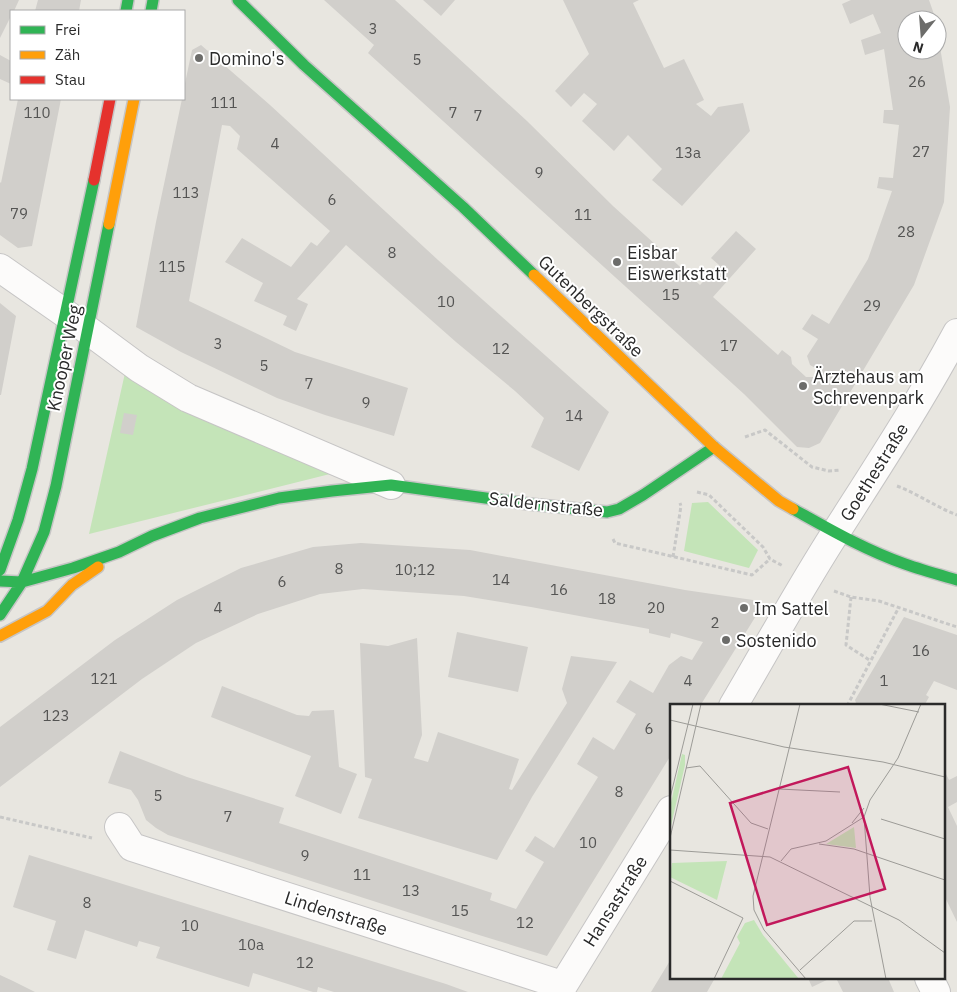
<svg xmlns="http://www.w3.org/2000/svg" width="957" height="992" viewBox="0 0 957 992" font-family="'IBM Plex Sans',sans-serif">
<style>
.green{fill:#c4e4b8}
.building{fill:#d1cfcb}
.lines{fill:none;stroke-linecap:round;stroke-linejoin:round}
.street-casing{stroke:#c6c5c5;stroke-width:30}
.fast-casing{stroke:#c6c5c5;stroke-width:14}
.slow-casing{stroke:#c6c5c5;stroke-width:14}
.jam-casing{stroke:#c6c5c5;stroke-width:14}
.path{stroke:#c8c8c7;stroke-width:3;stroke-dasharray:4 2.5;stroke-linecap:butt}
.street{stroke:#fcfbfa;stroke-width:28}
.fast{stroke:#30b455;stroke-width:11}
.slow{stroke:#ff9f0a;stroke-width:11}
.jam{stroke:#e5322d;stroke-width:11}
.poi-dot{fill:#6c6c6a;stroke:#fff;stroke-width:2}
.labels{text-anchor:middle;dominant-baseline:central;stroke-width:4;stroke-linejoin:round;paint-order:stroke}
.number-label{font-size:15px;fill:#545453}
.poi-label{font-size:18px;fill:#2a2a2a;stroke:#fff;text-anchor:start}
.street-label{font-size:18px;fill:#2a2a2a;stroke:#fff}
.inset-road{fill:none;stroke:#9c9b97;stroke-width:1}
.view{fill:#c2185b;fill-opacity:0.15;stroke:#c2185b;stroke-width:2.5}
.inset-edge{fill:none;stroke:#2a2a2a;stroke-width:2.5}
</style>
<rect width="100%" height="100%" fill="#e8e6e0"/>
<path class="green" d="M125 373 338 472 89 534Z
M708 502 758 550 749 568 684 551 692 503Z"/>
<path class="building" d="M0 0H19L14 11H11V16L0 38Z
M38 0H81L79 11H35Z
M324 0H395L527 121 613 206 700 285 719 265 711 258 736 231 756 249 713 297 778 355 782 350 791 357 792 364 806 377H817L819 370 810 365 807 356 818 339 802 329 812 314 829 324 868 259 892 191 877 188 879 177 893 178 899 125 883 123 884 110H893L884 49 865 55 861 40 881 33 873 14 850 24 842 4 851 0H929L936 20H907V50H937L938 35 950 107 944 202 914 285 820 443 809 448 797 447 744 394 368 53 374 45Z
M423 0H455L441 16Z
M563 0H639L633 3 664 68 684 59 704 100 696 104 711 116 718 107 743 103 750 131 682 206 652 180 662 169 628 135 614 151 582 121 597 104 584 93 571 107 555 91 589 54Z
M201 45 270 105 438 260 609 412 579 471 531 447 544 418 515 391 456 342 346 245 297 299 308 304 296 331 283 325 287 316 254 301 263 283 225 262 242 238 291 267 311 242 317 246 330 231 237 149 240 136 230 126 222 125 189 301 295 352 408 388 394 436 325 415 277 398 181 352 136 327 156 222 182 99H184V88L192 50Z
M0 55 11 61V84L0 79Z
M18 99H61L32 246 18 248 0 235V182L1 183Z
M0 303 16 316 1 395H0Z
M124 413 137 415 133 435 120 433Z
M361 543 470 550 685 590 753 600 759 611 700 706H671V755L547 956 479 935 168 835 156 828 146 820 138 800 131 790 108 783 120 751 187 777 284 808 279 823 492 893 490 900 516 909 544 862 525 851 535 836 554 848 598 777 577 764 593 737 614 750 636 714 616 702 630 680 653 693 669 665 681 656 692 660 703 642 671 633 670 638 649 633V629L531 607 464 596 363 589 320 594 258 614 196 643 142 679 0 787V727L115 640 177 600 241 568 313 547Z
M904 617 957 635V690L934 681 926 695 929 697 924 706H857L855 700Z
M457 632 528 647 518 692 448 677Z
M417 638 422 735 414 758 428 762 438 732 519 759 509 789 512 790 567 703 562 689 571 656 617 662 532 797 497 860 358 818 372 779 365 777 360 643 388 646Z
M222 686 297 715 309 716 312 711 334 710 339 767 357 774 341 814 295 796 311 756 211 717Z
M943 768 949 780 957 776V802L948 807 957 826V922L943 893Z
M29 855 446 984 468 992H334L318 987 317 992H313L253 973 249 987 156 958 160 947 139 941 137 947 85 930 76 959 47 950 56 921 13 907Z
M671 959V978H715L707 992H651Z
M0 975 13 981 35 992H0Z
M808 978H831L812 987Z
M836 978H888L894 992H843Z"/>
<g class="lines">
<g class="street-casing">
<path id="street" d="M0 268 66 314 139 368 188 398 391 485
M733 706C767 648 800 588 836 532 878 466 920 402 957 333
M119 827 132 847 562 985
M929 978 936 992
M559 992 671 810"/>
</g>
<g class="fast-casing">
<path id="fast" d="M238 0 304 65 463 207 534 275
M126 11 128 0
M151 11 153 0
M793 509C829 529 865 550 905 564 922 570 940 575 957 580
M0 570 18 520 32 469 94 180
M0 581 22 582 73 568 119 552 152 536 200 518 279 498 332 491 391 485 529 504 607 512 619 509 643 495 714 447
M0 615 22 582 44 532 56 486 109 224"/>
</g>
<g class="slow-casing">
<path id="slow" d="M109 224 134 99
M534 275 714 447 779 501 793 509
M0 636 47 611 72 585 98 567"/>
</g>
<g class="jam-casing">
<path id="jam" d="M94 180 110 99"/>
</g>
<path class="path" d="M745 437 765 430 812 467 829 471 841 470
M897 486C918 494 936 507 957 515
M697 492 709 495 763 547 770 559 783 566
M613 539 615 543 752 575 770 559
M673 557 681 506 680 503
M834 591 851 597 879 601 957 627
M851 597 846 645 871 661
M847 706 899 607
M0 817 92 838"/>
<use href="#street" class="street"/>
<use href="#fast" class="fast"/>
<use href="#slow" class="slow"/>
<use href="#jam" class="jam"/>
</g>
<g class="poi-dot">
<circle cx="199" cy="58" r="5"/>
<circle cx="617" cy="262" r="5"/>
<circle cx="803" cy="386" r="5"/>
<circle cx="744" cy="608" r="5"/>
<circle cx="726" cy="640" r="5"/>
</g>
<g class="labels">
<g class="number-label">
<text x="373" y="28">3</text>
<text x="417" y="59">5</text>
<text x="917" y="81">26</text>
<text x="224" y="102">111</text>
<text x="37" y="112">110</text>
<text x="453" y="112">7</text>
<text x="478" y="115">7</text>
<text x="275" y="143">4</text>
<text x="921" y="151">27</text>
<text x="688" y="152">13a</text>
<text x="539" y="172">9</text>
<text x="186" y="192">113</text>
<text x="332" y="199">6</text>
<text x="19" y="213">79</text>
<text x="583" y="214">11</text>
<text x="906" y="231">28</text>
<text x="392" y="252">8</text>
<text x="172" y="266">115</text>
<text x="671" y="294">15</text>
<text x="446" y="301">10</text>
<text x="872" y="305">29</text>
<text x="218" y="343">3</text>
<text x="729" y="345">17</text>
<text x="501" y="348">12</text>
<text x="264" y="365">5</text>
<text x="309" y="383">7</text>
<text x="366" y="402">9</text>
<text x="574" y="415">14</text>
<text x="339" y="568">8</text>
<text x="415" y="569">10;12</text>
<text x="501" y="579">14</text>
<text x="282" y="581">6</text>
<text x="559" y="589">16</text>
<text x="607" y="598">18</text>
<text x="218" y="607">4</text>
<text x="656" y="607">20</text>
<text x="715" y="622">2</text>
<text x="921" y="650">16</text>
<text x="104" y="678">121</text>
<text x="688" y="680">4</text>
<text x="884" y="680">1</text>
<text x="56" y="715">123</text>
<text x="649" y="728">6</text>
<text x="619" y="791">8</text>
<text x="158" y="795">5</text>
<text x="228" y="816">7</text>
<text x="588" y="842">10</text>
<text x="305" y="855">9</text>
<text x="362" y="874">11</text>
<text x="411" y="890">13</text>
<text x="87" y="902">8</text>
<text x="460" y="910">15</text>
<text x="525" y="922">12</text>
<text x="190" y="925">10</text>
<text x="251" y="944">10a</text>
<text x="305" y="962">12</text>
</g>
<g class="poi-label">
<text x="209" y="58">Domino's</text>
<text x="627" y="252">Eisbar<tspan x="627" dy="21">Eiswerkstatt</tspan></text>
<text x="813" y="376">Ärztehaus am<tspan x="813" dy="21">Schrevenpark</tspan></text>
<text x="754" y="608">Im Sattel</text>
<text x="736" y="640">Sostenido</text>
</g>
<g class="street-label">
<text transform="translate(591 306) rotate(44)">Gutenbergstraße</text>
<text transform="translate(64 358) rotate(-78)">Knooper Weg</text>
<text transform="translate(874 472) rotate(-58)">Goethestraße</text>
<text transform="translate(546 504) rotate(6)">Saldernstraße</text>
<text transform="translate(615 901) rotate(-58)">Hansastraße</text>
<text transform="translate(336 913) rotate(18)">Lindenstraße</text>
</g>
</g>
<g transform="translate(670 704)">
<rect width="275" height="275" fill="#e8e6e0"/>
<path d="M12 50 15 51V61L0 126V103ZM184 123 186 144 156 140ZM57 157 47 196 0 173 2 159ZM84 216 93 231 129 275H51L70 239 67 233 75 219Z" fill="#c4e4b8"/>
<path class="inset-road" d="M130 0 83 192 84 206 94 226 136 275M209 0 249 8M0 16 114 43 213 58 275 73M16 64 30 62 81 119 98 125M109 85 170 88M0 94 23 0M211 115 275 135M182 119 194 104M0 134 31 0M149 140 184 145 275 176M0 146 100 153 229 216 275 249M111 157 121 145 156 137 194 113M0 177 73 214 44 275M130 266 184 217H202M216 275 200 193 194 113 200 96 228 54 251 0"/>
<path class="view" d="M178 63 215 185 97 221 60 99Z"/>
<rect width="275" height="275" class="inset-edge"/>
</g>
<rect x="10" y="10" width="175" height="90" fill="#ffffff" stroke="#aaaaaa"/>
<rect x="20" y="26" width="25" height="8" fill="#30b455" stroke="#aaaaaa"/>
<text x="55" y="35" font-size="15" fill="#2a2a2a">Frei</text>
<rect x="20" y="51" width="25" height="8" fill="#ff9f0a" stroke="#aaaaaa"/>
<text x="55" y="60" font-size="15" fill="#2a2a2a">Zäh</text>
<rect x="20" y="76" width="25" height="8" fill="#e5322d" stroke="#aaaaaa"/>
<text x="55" y="85" font-size="15" fill="#2a2a2a">Stau</text>
<g transform="translate(922 35) rotate(197)"><circle r="24" fill="#ffffff" stroke="#aaaaaa"/>
<path d="M0-4L9 19L0 12L-9 19Z" fill="#6c6c6a"/>
<text y="-8" font-size="14" font-weight="bold" text-anchor="middle" fill="#2a2a2a">N</text>
</g>
</svg>
